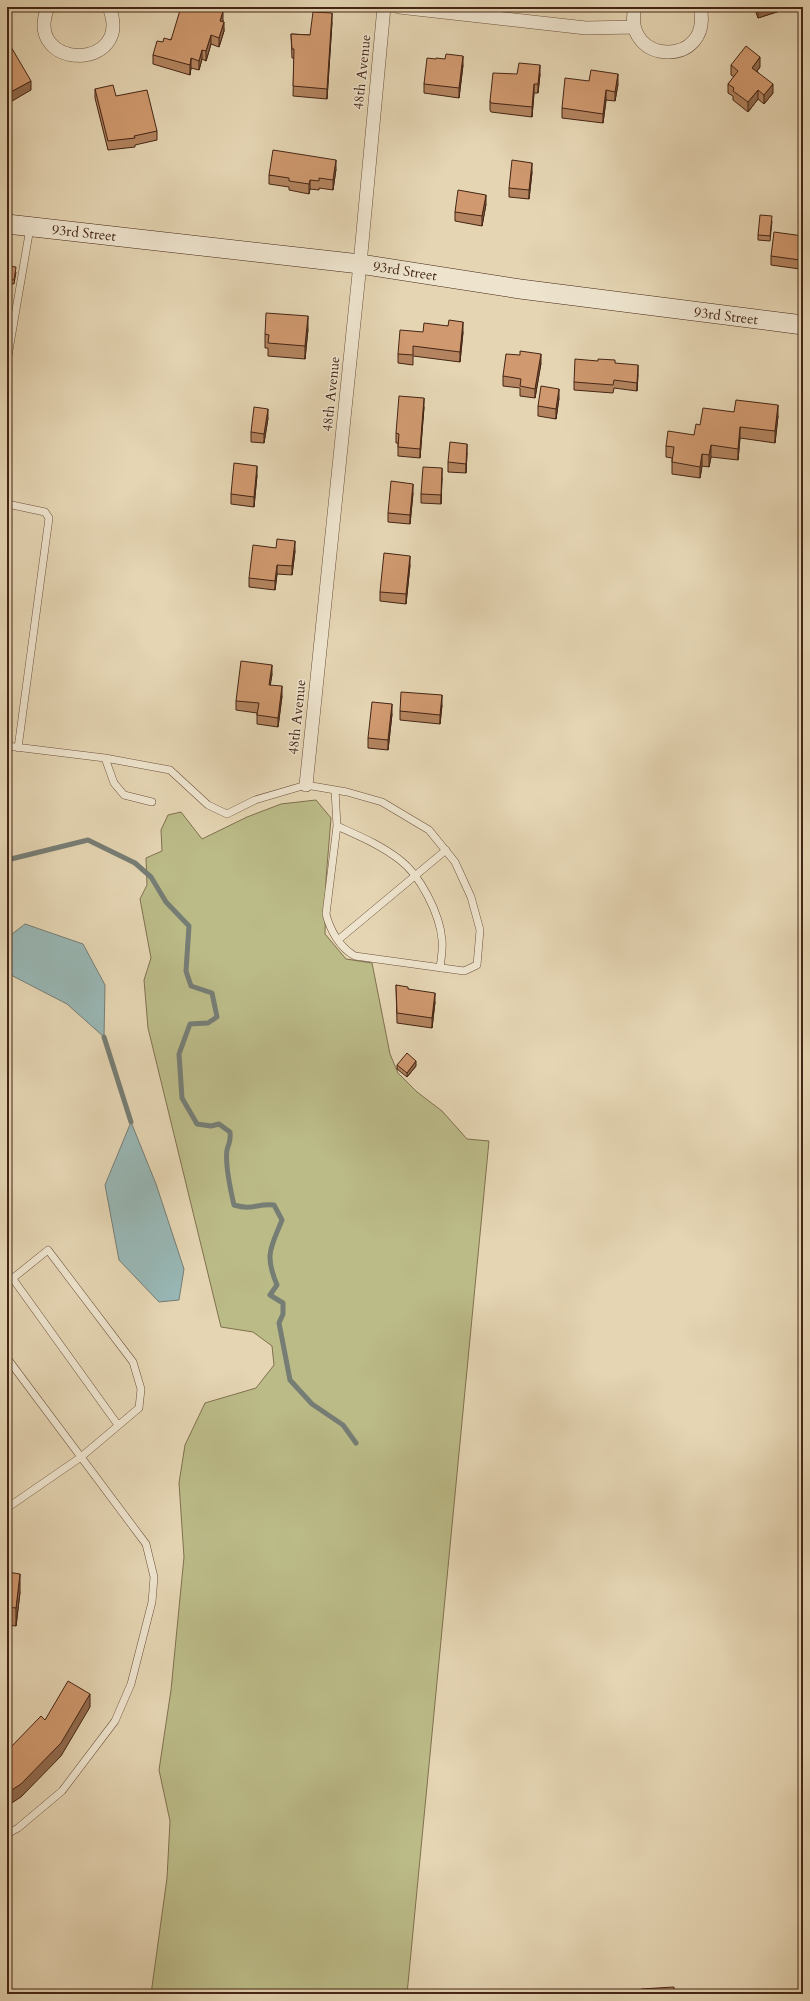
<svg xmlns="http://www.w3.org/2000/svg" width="810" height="2001" viewBox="0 0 810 2001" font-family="Cardo,serif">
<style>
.green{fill:#bb8;stroke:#80704e}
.water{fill:#98b7b5;stroke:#767d75}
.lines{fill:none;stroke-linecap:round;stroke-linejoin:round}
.stream{stroke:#767d75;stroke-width:5}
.lane-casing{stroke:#6c513c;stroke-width:8}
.street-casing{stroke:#6c513c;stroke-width:14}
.secondary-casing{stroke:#442515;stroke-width:20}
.lane{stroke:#eee4ce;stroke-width:7}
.street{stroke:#eee4ce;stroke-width:13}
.secondary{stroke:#eee4ce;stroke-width:19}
.wall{fill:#b3845f;stroke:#442515}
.shaded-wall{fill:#926b4e;stroke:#442515}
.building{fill:#d0996f;stroke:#442515}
.labels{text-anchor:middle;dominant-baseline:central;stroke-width:3;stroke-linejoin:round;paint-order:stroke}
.street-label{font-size:14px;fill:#442515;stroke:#eee4ce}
</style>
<rect width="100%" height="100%" fill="#e5d5b3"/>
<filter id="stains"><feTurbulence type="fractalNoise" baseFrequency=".005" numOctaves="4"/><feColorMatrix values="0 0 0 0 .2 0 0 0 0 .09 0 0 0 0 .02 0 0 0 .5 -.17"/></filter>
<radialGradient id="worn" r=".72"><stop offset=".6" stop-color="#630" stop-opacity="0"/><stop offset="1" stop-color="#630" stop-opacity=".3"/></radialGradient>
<path class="green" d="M316 800 331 818 326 879 325 934 346 959 372 963 390 1054 398 1073 417 1092 442 1111 467 1139 489 1141 407 1994H151L167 1878 170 1821 159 1770 171 1690 184 1557 179 1483 185 1445 205 1403 256 1388 274 1365 272 1346 253 1332 221 1327 148 1028 144 980 151 958 140 899 147 885 146 858 162 851 161 830 168 815 181 812 202 839 247 817 281 804Z"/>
<path class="water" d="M25 924 83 944 105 985 104 1037 67 1004 7 973V938Z
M131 1122 156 1184 184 1269 179 1300 159 1302 119 1260 105 1185Z"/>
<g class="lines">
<path class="stream" d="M7 860 88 840 135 863 151 877 166 902 189 926 186 971 191 986 212 993 217 1017 208 1023 190 1024 179 1054 182 1098 197 1124 211 1126 219 1124 230 1132C231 1142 229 1142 227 1150 225 1163 231 1192 234 1205 253 1211 257 1203 274 1205L282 1220C271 1248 264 1254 277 1285L270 1295 283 1303V1314L279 1323 290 1380 312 1404 343 1425 356 1443
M104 1037 131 1122"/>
<g class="lane-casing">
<path id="lane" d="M7 362 30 228
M7 504 45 512 49 518 18 748
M7 746 105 758 170 770 208 805 227 814 255 800 306 785 347 792 382 802 429 830 455 862 471 897 480 930 477 965 464 971 355 956C340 948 330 930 326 914L337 826 335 790
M105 758 114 783 124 795 152 802
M337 826C359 836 381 845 400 860 420 875 440 914 442 940 443 949 441 959 440 968
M338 940 446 850
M13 1279 118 1425
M7 1283 48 1250 133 1362 141 1389 139 1408 81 1457 7 1508
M7 1358 146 1544 154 1577 152 1602 131 1684 115 1721 62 1791 18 1828 7 1834"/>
</g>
<g class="street-casing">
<path id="street" d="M48 7C22 71 135 72 109 7
M399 7 586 28 634 27
M635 7C621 66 714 68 700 7
M306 785 360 264 384 7"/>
</g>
<g class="secondary-casing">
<path id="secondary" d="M7 224 360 264 520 289 803 325"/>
</g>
<use href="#lane" class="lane"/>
<use href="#street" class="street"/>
<use href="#secondary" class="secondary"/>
</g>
<path class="wall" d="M754 7H786V9L758 18Z
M223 20V22L224 31 219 47 211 44 206 61 202 59 199 70 191 68 190 75 153 64V55L163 42Z
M332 22 327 99 293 96 294 58H292L291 34 310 35Z
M436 59 463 65 459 98 424 93V84Z
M731 65 760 67 757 71 773 93 764 104 758 99 748 112 733 100V96L728 93V84L734 77 731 75Z
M517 74H540L538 93H534L532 117 491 112 490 110V101Z
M618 84 615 101 606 100 603 123 562 118V108Z
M95 89 116 96 157 131V140L135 145V147L108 150 95 98Z
M336 169 333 190 319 188V190L310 189 309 194 289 190V187L269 184V175Z
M532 172 529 199 509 197V188Z
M486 204 482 226 455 221V212Z
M772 221 770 241 758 240V235Z
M803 245 800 269 771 265V256Z
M7 266 16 272 14 284 7 283Z
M448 326 463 332 460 362 413 356V365L398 363V354L423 332Z
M308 329 305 359 268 356V348H265V334Z
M541 363 535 398 520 396V388L503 386V376Z
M615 363 638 374 637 391 614 388 613 393 574 390V382Z
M559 398 556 419 538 416V406Z
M424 407 420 458 398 456V443H396V433Z
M734 412 778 416 775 443 740 438 738 460 711 457 709 467 702 466 700 478 672 474V458L666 457V446L694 435Z
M268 418 264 443 251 442V432Z
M467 453 466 473 448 472V462Z
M257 475 254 507 231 504V494Z
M442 478 441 504 421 503V494Z
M413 493 410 524 388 522V513Z
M295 551 292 575 277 574 275 590 249 587V578Z
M410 565 406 604 380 601V592Z
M272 674 270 685 282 696 278 727 257 724V713L236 710V701Z
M442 705 440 724 400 720V711Z
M392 714 388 750 368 748V738Z
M396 985 408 989 435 1002 432 1028 397 1023Z
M397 1065 416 1066 407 1077 397 1069Z
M7 1572 20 1592 16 1626 7 1625Z"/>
<path class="shaded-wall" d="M763 7H786V9L758 18V9Z
M223 11V20L220 30V21Z
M332 13V22L327 99V89Z
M224 22V31L219 47V38Z
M211 35V44L206 61V51Z
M202 50V59L199 70V61Z
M463 56V65L459 98V88Z
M760 57V67L752 77V68Z
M191 58V68L190 75V65Z
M540 65V74L538 93V84Z
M618 74V84L615 101V92Z
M31 81V90L7 104V94Z
M534 84V93L532 117V107Z
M773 84V93L764 104V95Z
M606 90V100L603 123V114Z
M758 90V99L748 112V102Z
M336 160V169L333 190V180Z
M532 163V172L529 199V190Z
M310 180V189L309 194V184Z
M486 195V204L482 226V216Z
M803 236V245L800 269V260Z
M308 316V329L305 359V346Z
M463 322V332L460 362V352Z
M541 354V363L535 398V389Z
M638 365V374L637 391V383Z
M559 389V398L556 419V409Z
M424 398V407L420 458V449Z
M778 405V416L775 443V431Z
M268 409V418L264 443V434Z
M740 427V438L738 460V449Z
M467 444V453L466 473V464Z
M711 445V457L709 467V455Z
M702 454V466L700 478V467Z
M257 466V475L254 507V497Z
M442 468V478L441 504V495Z
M413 484V493L410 524V515Z
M295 541V551L292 575V566Z
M410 556V565L406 604V594Z
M277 565V574L275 590V581Z
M272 665V674L269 694V685Z
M282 686V696L278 727V718Z
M442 695V705L440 724V715Z
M392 704V714L388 750V740Z
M435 993V1002L432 1028V1018Z
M416 1061V1066L407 1077V1073Z
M20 1574V1592L16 1626V1608Z
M90 1694V1707L61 1756 21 1797 7 1806V1793Z"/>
<path class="building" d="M181 7H210L223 11 220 21 224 22 219 38 211 35 206 51 202 50 199 61 191 58 190 65 153 55 157 41 163 42 164 38 171 40Z
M757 7H763L758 9Z
M313 12 332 13 327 89 293 86 294 49H292L291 34 310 35Z
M7 40 31 81 7 94Z
M746 46 760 57 752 68 773 84 764 95 758 90 748 102 733 91 734 88 728 84 738 71 731 65Z
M446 54 463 56 459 88 424 84 427 58 436 59V58L445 59Z
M519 63 540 65 538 84H534L532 107 491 103 490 101 493 73 517 74Z
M591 70 618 74 615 92 606 90 603 114 562 108 565 78 589 81Z
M113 85 116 96 147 90 157 131 134 136 135 138 108 141 95 89Z
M273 150 336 160 333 180 319 178V181L310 180 309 184 289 181V178L269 175Z
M512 160 532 163 529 190 509 188Z
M458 190 486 195 482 216 455 212Z
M760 215 772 216 770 236 758 235Z
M774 232 803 236 800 260 771 256Z
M7 266 16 267 14 280 7 279Z
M266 313 308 316 305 346 268 343 269 335 265 334Z
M449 320 463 322 460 352 413 346V355L398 354 400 330 423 332 424 323 448 326Z
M520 351 541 354 535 389 520 386 521 379 503 376 506 354 520 355Z
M575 359 598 361V359L615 360V363L638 365 637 383 614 380 613 385 574 382Z
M541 386 559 389 556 409 538 406Z
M399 396 424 398 420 449 398 447 399 434 396 433Z
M736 400 778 405 775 431 740 427 738 449 711 445 709 455 702 454 700 467 672 462 674 447 666 446 668 431 694 435 696 424 700 425 703 408 734 412Z
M254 407 268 409 264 434 251 432Z
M450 442 467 444 466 464 448 462Z
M234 463 257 466 254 497 231 494Z
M423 467 442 468 441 495 421 494Z
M391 481 413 484 410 515 388 513Z
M277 539 295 541 292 566 277 565 275 581 249 578 253 545 276 548Z
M384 553 410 556 406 594 380 592Z
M241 661 272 665 269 685 282 686 278 718 257 715 259 703 236 701Z
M401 692 442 695 440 715 400 711Z
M372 702 392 704 388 740 368 738Z
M396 985 408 987V989L435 993 432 1018 397 1013Z
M407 1053 416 1061 407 1073 397 1065Z
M7 1572 20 1574 16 1608 7 1607Z
M68 1681 90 1694 61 1743 21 1784 7 1793V1751L41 1716 45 1720Z
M674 1987V1994L684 1993V1994H642L641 1989Z"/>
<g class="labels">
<g class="street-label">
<text transform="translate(362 72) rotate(-84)">48th Avenue</text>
<text transform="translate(84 233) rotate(6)">93rd Street</text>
<text transform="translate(405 271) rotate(9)">93rd Street</text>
<text transform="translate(726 316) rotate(7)">93rd Street</text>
<text transform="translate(331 394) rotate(-84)">48th Avenue</text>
<text transform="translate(297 717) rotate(-84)">48th Avenue</text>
</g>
</g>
<rect width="810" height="2001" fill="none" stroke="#e5d5b3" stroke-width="24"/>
<rect x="8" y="8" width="794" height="1985" fill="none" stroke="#442515" stroke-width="2"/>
<rect x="12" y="12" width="786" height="1977" fill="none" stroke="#442515"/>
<rect width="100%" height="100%" filter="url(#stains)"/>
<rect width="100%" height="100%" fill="url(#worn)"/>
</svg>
